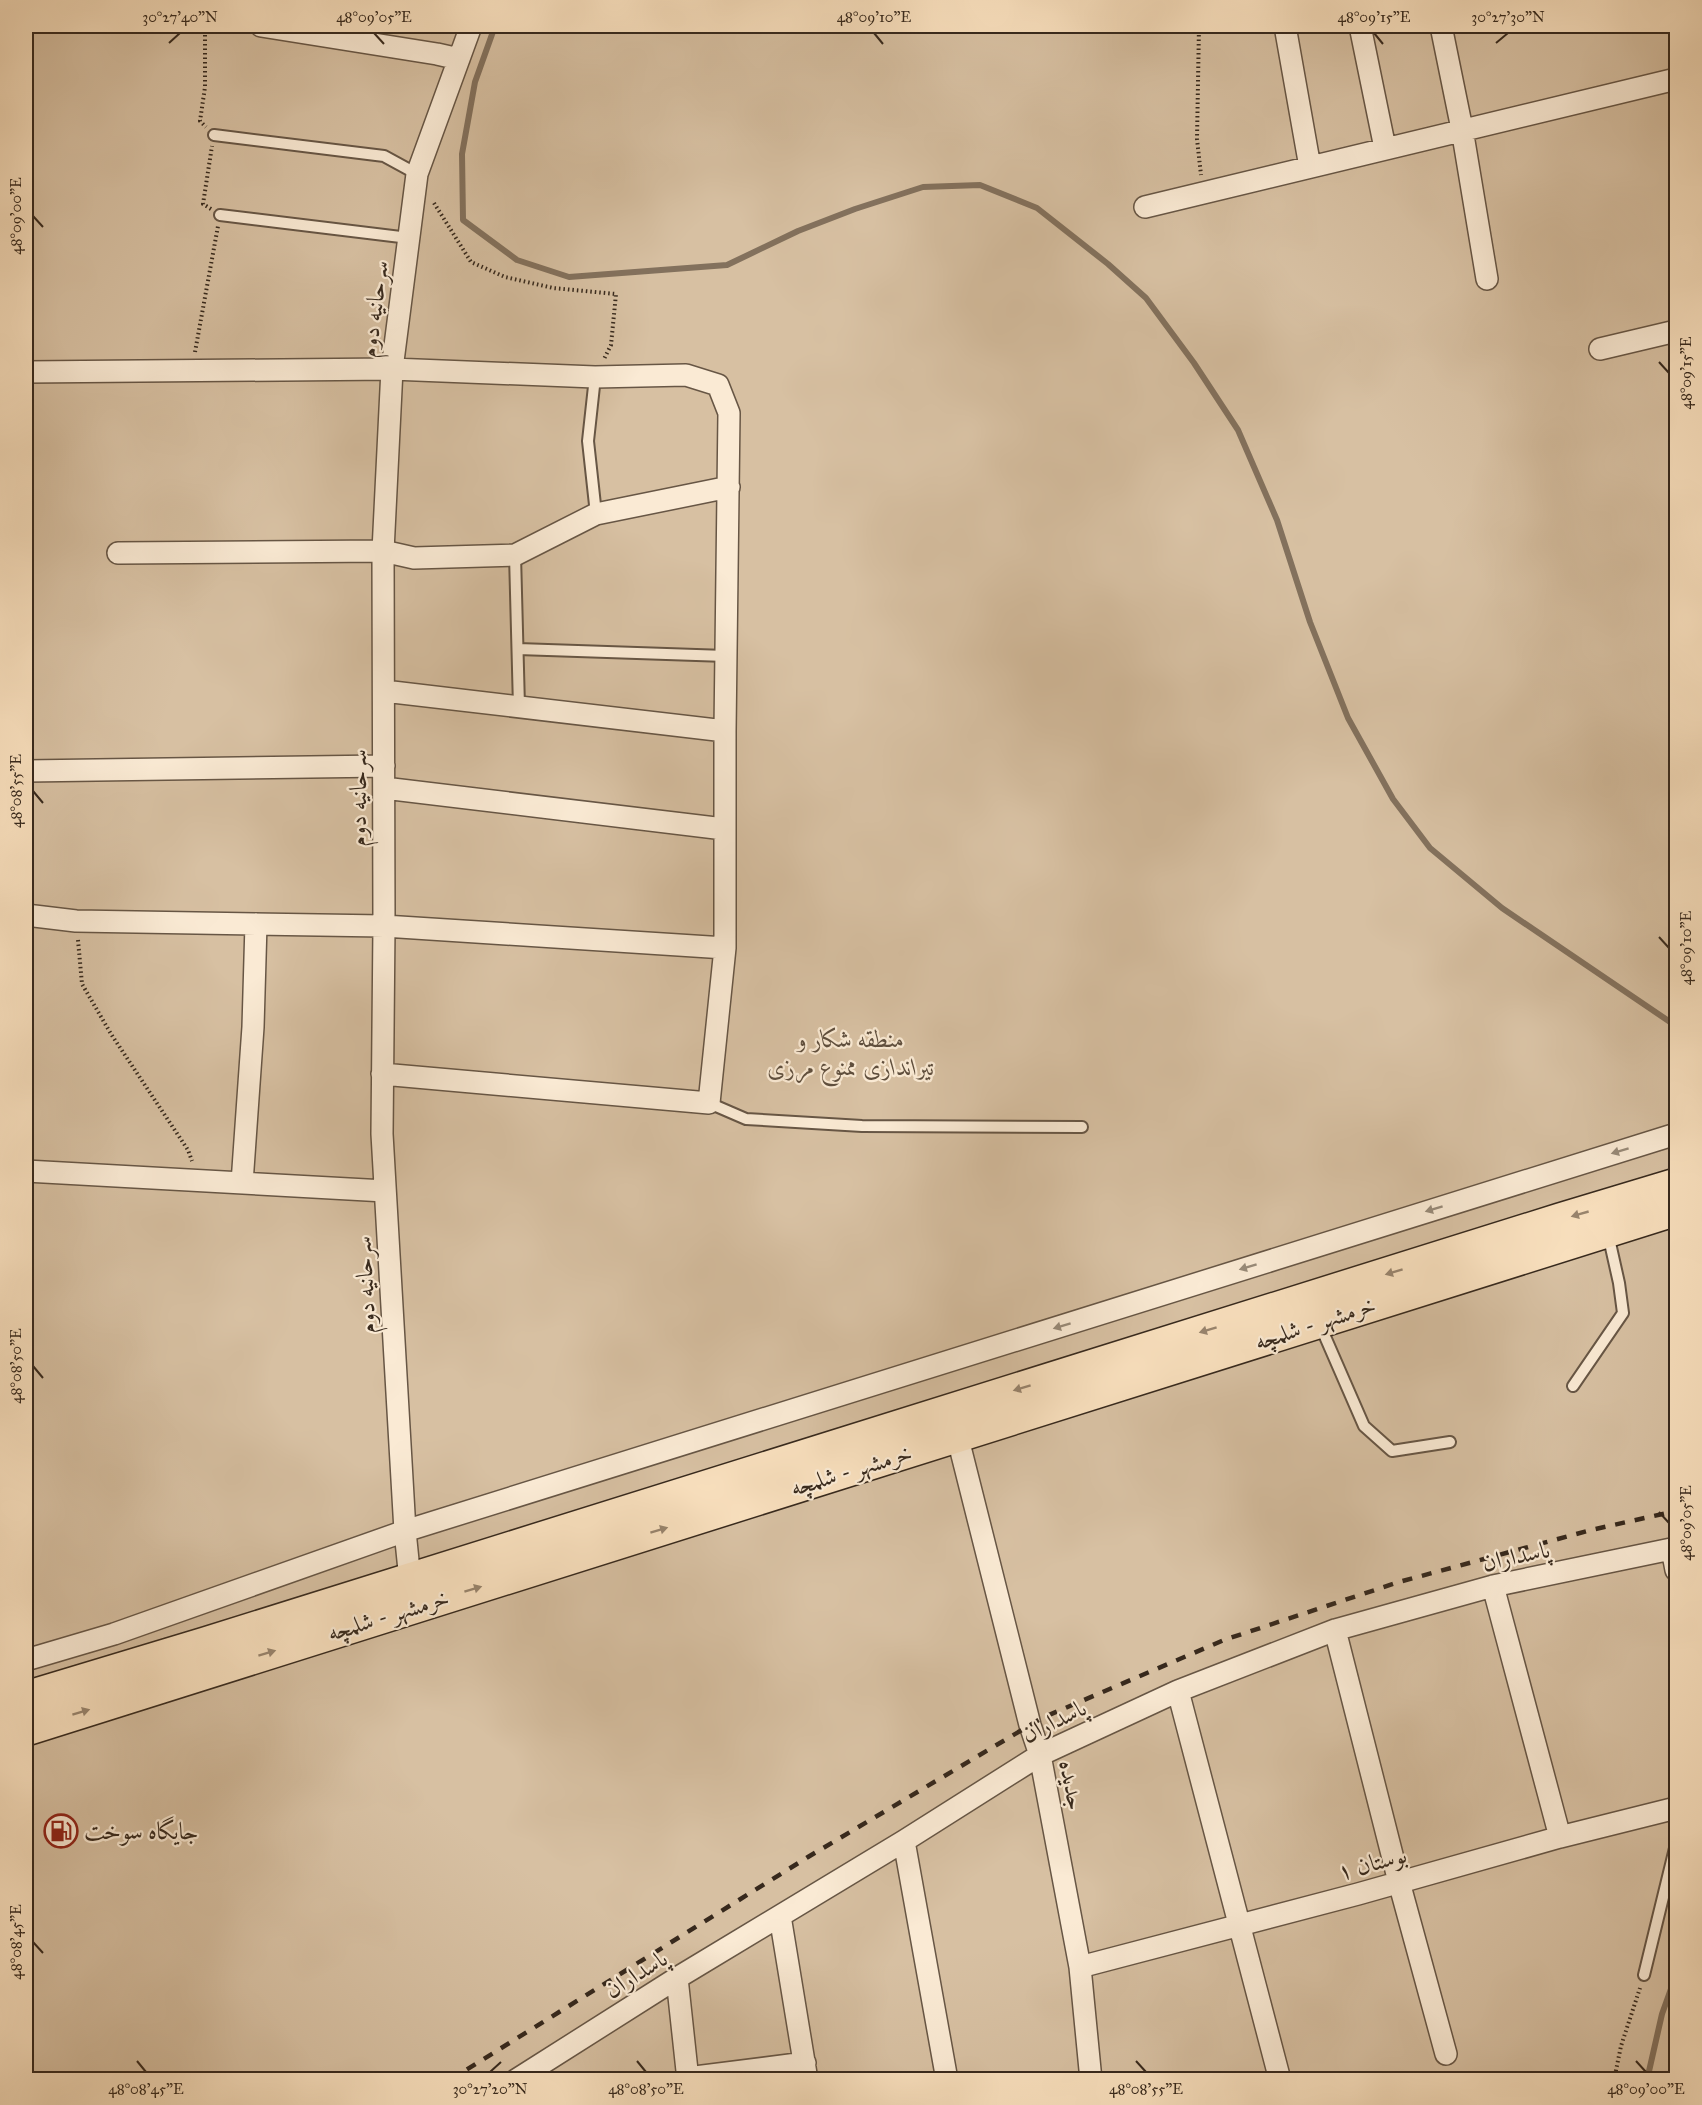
<svg xmlns="http://www.w3.org/2000/svg" width="1702" height="2105" viewBox="0 0 1702 2105" font-family="'IM FELL Great Primer',Amiri,serif">
<style>
.green{fill:#d7c0a2;stroke:#877460;stroke-width:1.5}
.lines{fill:none;stroke-linecap:round;stroke-linejoin:round}
.stream{stroke:#83715d;stroke-width:6}
.service-casing{stroke:#675645;stroke-width:14}
.minor-casing{stroke:#675645;stroke-width:24}
.trunk-casing{stroke:#37291d;stroke-width:36}
.path{stroke:#37291d;stroke-width:4;stroke-dasharray:1.5 3;stroke-linecap:butt}
.service{stroke:#faead4;stroke-width:10}
.minor{stroke:#faead4;stroke-width:21}
.trunk{stroke:#f8dfbd;stroke-width:33}
.rail{stroke:#37291d;stroke-width:4.5;stroke-dasharray:10 10;stroke-linecap:butt}
.oneway{fill:#988a78}
.oneway2{fill:#98846d}
.ticks{fill:none;stroke:#37291d;stroke-width:2}
.labels{text-anchor:middle;dominant-baseline:central;stroke-width:4.5;stroke-linejoin:round;paint-order:stroke}
.street-label{font-size:24px;fill:#37291d;stroke:#faead4}
.park-label{font-size:24px;font-style:italic;fill:#5f4f3e;stroke:#faead4}
.poi-label{font-size:24px;fill:#37291d;stroke:#faead4;text-anchor:start}
.neatline{fill:none;stroke:#37291d;stroke-width:2}
.ticks-label{font-size:15px;text-anchor:middle;fill:#37291d}
</style>
<rect width="100%" height="100%" fill="#f8dfbd"/>
<filter id="stains"><feTurbulence type="fractalNoise" baseFrequency=".00333" numOctaves="4"/><feColorMatrix values="0 0 0 0 .2 0 0 0 0 .09 0 0 0 0 .02 0 0 0 .5 -.17"/></filter>
<radialGradient id="worn" r=".72"><stop offset=".6" stop-color="#630" stop-opacity="0"/><stop offset="1" stop-color="#630" stop-opacity=".3"/></radialGradient>
<path class="green" d="M26 26H1676V2079H26Z"/>
<g class="lines">
<path class="stream" d="M495 26 475 82 462 154 463 220 517 260 569 277 727 265 798 231 855 209 923 187 980 185 1037 208 1108 264 1146 298 1194 363 1238 430 1277 520 1310 622 1348 718 1393 799 1430 848 1502 908 1676 1026
M1647 2080 1662 2014 1676 1975"/>
<g class="service-casing">
<path id="service" d="M214 135 384 156 417 174
M220 215 409 238
M595 377 588 441 596 514
M515 555 519 707
M518 649 726 656
M709 1103 746 1119 862 1126 1082 1127
M1320 1325 1364 1426 1392 1451 1450 1442
M1573 1386 1623 1313 1619 1283 1608 1234
M1644 1975 1676 1844"/>
</g>
<g class="minor-casing">
<path id="minor" d="M261 26 437 54 459 59
M1285 26 1310 167
M1360 26 1385 148
M1441 26 1462 129 1487 279
M1145 207 1676 79
M1600 349 1676 331
M26 372 392 369 595 377 686 375 718 385 729 413 725 731V948L709 1103 382 1074
M118 553 383 551 414 558 515 555 596 514 729 487
M384 691 725 731
M26 771 384 766
M384 788 724 829
M26 915 76 921 384 926 725 948
M26 1171 385 1191
M242 1183 253 1027 256 924
M954 1423 1030 1725 1040 1755 1080 1967 1091 2080
M1672 1549 1676 1570
M410 1580 405 1531 382 1134 384 926 383 551 392 369 417 174 471 26
M1493 1586 1560 1837
M1335 1630 1399 1882 1446 2054
M26 1660 114 1634 405 1531 1676 1134
M1178 1691 1280 2080
M904 1841 947 2080
M780 1916 807 2080
M1080 1967 1358 1894 1560 1837 1676 1808
M677 1978 688 2080
M687 2078 805 2063
M516 2080 677 1978 904 1841 1040 1755 1178 1691 1335 1630 1493 1586 1676 1548"/>
</g>
<g class="trunk-casing">
<path id="trunk" d="M26 1698 205 1644 1560 1220 1676 1185
M26 1729 1676 1209"/>
</g>
<path class="path" d="M205 26V87L200 121 206 127
M1199 26 1197 139 1201 175
M434 203 471 262 505 277 553 288 616 294 611 345 604 359
M211 209 203 204 212 146
M195 352 218 226
M78 940 82 984 111 1034 188 1150 192 1161
M1614 2080 1621 2046 1640 1988"/>
<use href="#service" class="service"/>
<use href="#minor" class="minor"/>
<use href="#trunk" class="trunk"/>
<path class="rail" d="M450 2080 808 1857 1042 1718 1224 1640 1399 1582 1591 1530 1676 1511"/>
</g>
<defs><path id="oneway-solid" d="M-6-.8H1V-3.2L6.5 0L1 3.2V.8H-6Z" transform="scale(1.5)"/></defs>
<g class="oneway">
<use href="#oneway-solid" transform="translate(1620 1151) rotate(163)"/>
<use href="#oneway-solid" transform="translate(1434 1209) rotate(163)"/>
<use href="#oneway-solid" transform="translate(1248 1267) rotate(163)"/>
<use href="#oneway-solid" transform="translate(1062 1326) rotate(163)"/>
</g>
<g class="oneway2">
<use href="#oneway-solid" transform="translate(1580 1214) rotate(164)"/>
<use href="#oneway-solid" transform="translate(1394 1272) rotate(163)"/>
<use href="#oneway-solid" transform="translate(1208 1330) rotate(163)"/>
<use href="#oneway-solid" transform="translate(1022 1388) rotate(163)"/>
<use href="#oneway-solid" transform="translate(659 1530) rotate(-17)"/>
<use href="#oneway-solid" transform="translate(473 1589) rotate(-17)"/>
<use href="#oneway-solid" transform="translate(267 1653) rotate(-17)"/>
<use href="#oneway-solid" transform="translate(81 1712) rotate(-17)"/>
</g>
<path class="ticks" d="M374 33 384 44M874 33 883 44M1374 33 1383 44M169 43 180 33M1496 43 1508 33M33 216 43 227M1659 362 1669 373M33 791 43 803M1659 937 1669 948M33 1366 43 1378M1659 1512 1669 1523M33 1942 43 1953M137 2061 146 2072M637 2061 646 2072M1136 2061 1146 2072M1636 2061 1646 2072M490 2072 501 2062"/>
<defs>
<g id="fuel-ring" transform="scale(1.725)"><circle r="9.5" fill="#faead4" stroke="#8f2418" stroke-width="1.5"/><path d="M-5.5-6h7V0h2V4h1.3V-2.5L3-4.5l.8-.8L6-3V5H2.5V1h-1V6h-7ZM-4.2-4.7v3.2H.2V-4.7Z" fill="#8f2418"/></g>
</defs>
<g fill-rule="evenodd">
<use href="#fuel-ring" x="61" y="1831"/>
</g>
<g class="labels">
<g class="street-label">
<text transform="translate(374 309) rotate(-83)">سرحانیه دوم</text>
<text transform="translate(358 798) rotate(-90)">سرحانیه دوم</text>
<text transform="translate(365 1285) rotate(-93)">سرحانیه دوم</text>
<text transform="translate(1315 1323) rotate(-18)">خرمشهر - شلمچه</text>
<text transform="translate(851 1470) rotate(-17)">خرمشهر - شلمچه</text>
<text transform="translate(1516 1556) rotate(-12)">پاسداران</text>
<text transform="translate(388 1615) rotate(-17)">خرمشهر - شلمچه</text>
<text transform="translate(1054 1721) rotate(-26)">پاسداران</text>
<text transform="translate(1072 1785) rotate(79)">جدیده</text>
<text transform="translate(1372 1863) rotate(-15)">بوستان ۱</text>
<text transform="translate(636 1974) rotate(-32)">پاسداران</text>
</g>
<g class="park-label">
<text x="851" y="1039">منطقه شکار و<tspan x="851" dy="28">تیراندازی ممنوع مرزی</tspan></text>
</g>
<g class="poi-label">
<text x="84" y="1831">جایگاه سوخت</text>
</g>
</g>
<rect width="1702" height="2105" fill="none" stroke="#f8dfbd" stroke-width="66"/>
<rect x="33" y="33" width="1636" height="2039" class="neatline"/>
<g class="ticks-label">
<text x="180" y="22">30°27'40"N</text>
<text x="374" y="22">48°09'05"E</text>
<text x="874" y="22">48°09'10"E</text>
<text x="1374" y="22">48°09'15"E</text>
<text x="1508" y="22">30°27'30"N</text>
<text transform="translate(16 216) rotate(-90)" y="5">48°09'00"E</text>
<text transform="translate(1686 373) rotate(-90)" y="5">48°09'15"E</text>
<text transform="translate(16 791) rotate(-90)" y="5">48°08'55"E</text>
<text transform="translate(1686 948) rotate(-90)" y="5">48°09'10"E</text>
<text transform="translate(16 1366) rotate(-90)" y="5">48°08'50"E</text>
<text transform="translate(1686 1523) rotate(-90)" y="5">48°09'05"E</text>
<text transform="translate(16 1942) rotate(-90)" y="5">48°08'45"E</text>
<text x="146" y="2094">48°08'45"E</text>
<text x="490" y="2094">30°27'20"N</text>
<text x="646" y="2094">48°08'50"E</text>
<text x="1146" y="2094">48°08'55"E</text>
<text x="1646" y="2094">48°09'00"E</text>
</g>
<rect width="100%" height="100%" filter="url(#stains)"/>
<rect width="100%" height="100%" fill="url(#worn)"/>
</svg>
